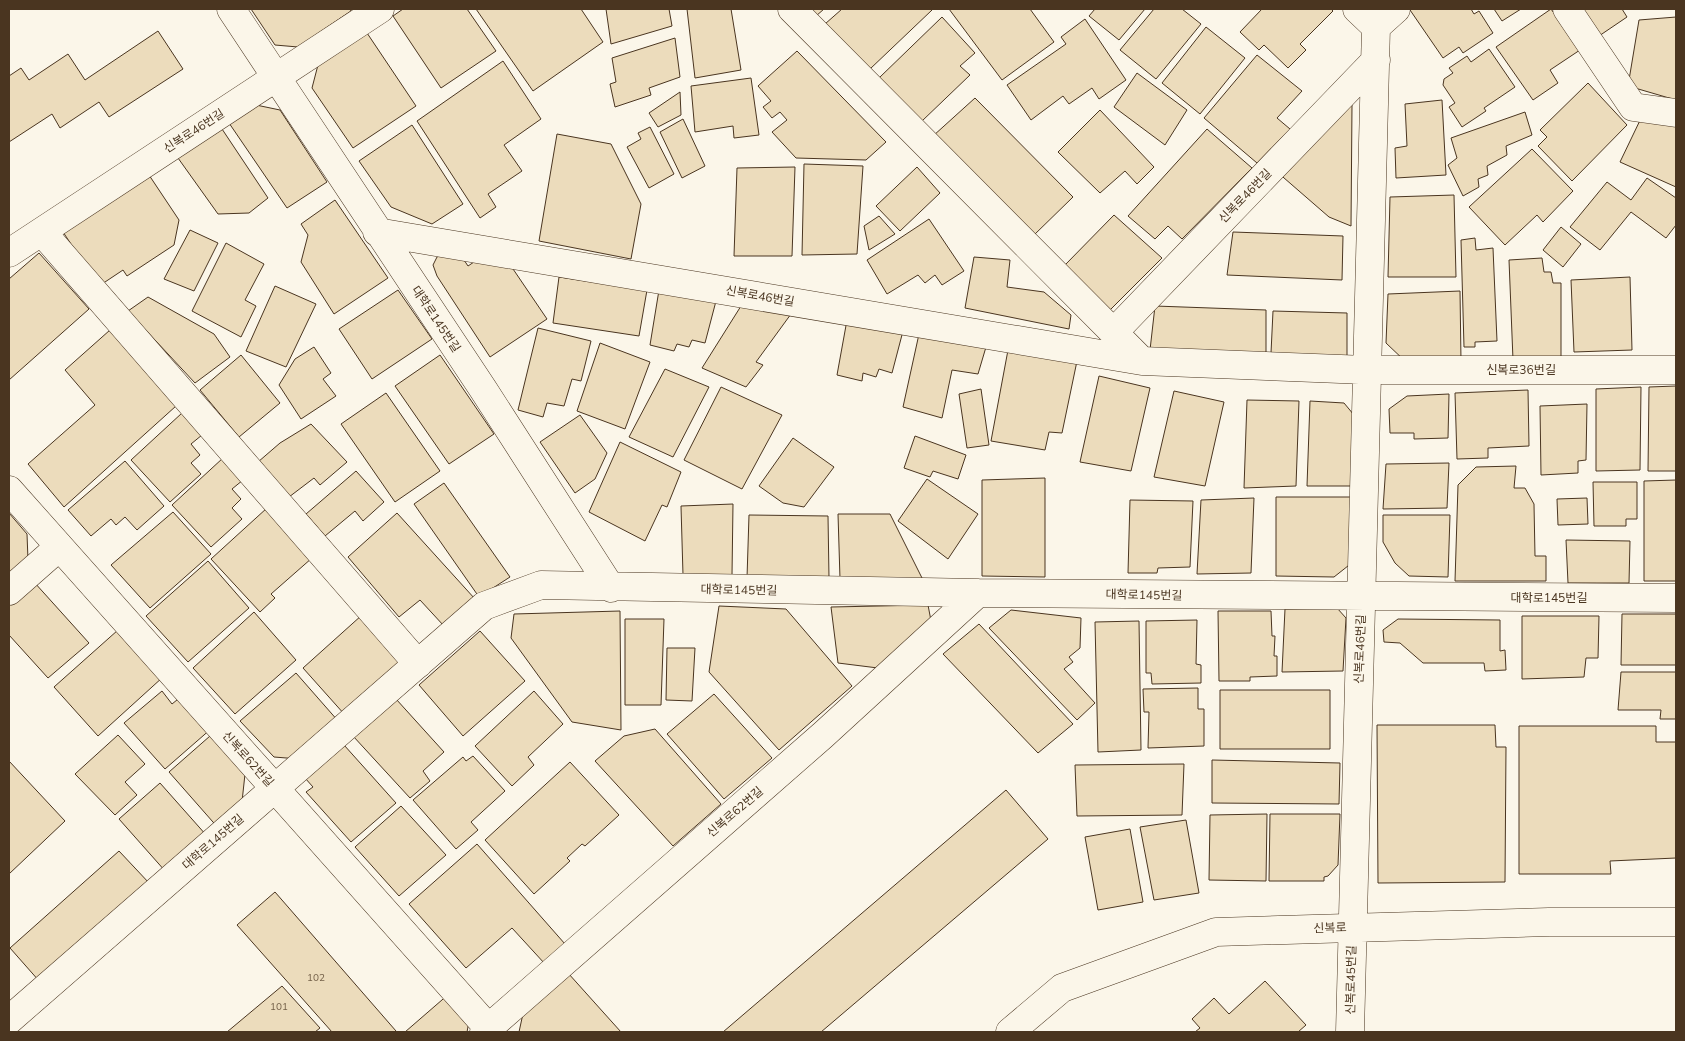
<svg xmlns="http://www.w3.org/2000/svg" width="1685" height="1041" viewBox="0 0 1685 1041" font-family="'Nunito Sans','Noto Sans KR',sans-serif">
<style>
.building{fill:#ecdcbc;stroke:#4a3520}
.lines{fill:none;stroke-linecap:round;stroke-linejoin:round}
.minor-casing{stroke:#4a3520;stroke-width:29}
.minor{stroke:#fbf6e9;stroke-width:28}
.labels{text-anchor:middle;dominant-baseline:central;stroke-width:4;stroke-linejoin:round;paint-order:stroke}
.number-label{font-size:10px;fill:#725f47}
.street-label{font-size:12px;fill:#4a3520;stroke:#fbf6e9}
</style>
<rect width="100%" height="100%" fill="#fbf6e9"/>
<path class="building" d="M251 9H350L351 11 298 47 275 45Z
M403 9H467L496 51 441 88 393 16Z
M476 9H581L603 42 533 91Z
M606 9H669L672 26 611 44Z
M687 9H731L741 70 695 78Z
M809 9H824L816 16Z
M842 9H930L932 10 870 69 825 24Z
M949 9H1030L1054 42 1002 80Z
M1095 9H1145L1119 40 1089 16Z
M1154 9H1182L1201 24 1156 79 1120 50Z
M1262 9H1331L1333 11 1300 44 1306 50 1288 68 1264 45 1259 50 1240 32Z
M1412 9H1471L1474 14 1479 11 1493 33 1463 53 1459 47 1443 58 1410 10Z
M1494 9H1521L1502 21Z
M1551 9 1580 50 1550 70 1558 83 1533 100 1496 47Z
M1577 9H1622L1627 17 1596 38Z
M942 17 975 53 960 66 970 75 922 121 879 78Z
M1676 17V100L1628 86 1639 20Z
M1085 19 1126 80 1099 99 1092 88 1069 104 1063 96 1031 120 1007 85 1066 44 1061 37Z
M1206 27 1245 58 1200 114 1162 83Z
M365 30 416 106 353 148 312 88 319 61Z
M158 31 183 69 109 117 99 102 60 128 52 114 9 142V76L21 68 29 80 68 54 85 80Z
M675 38 680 77 649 88 651 95 615 107 610 84 616 82 612 58Z
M1489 49 1515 87 1484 108 1486 111 1462 127 1449 107 1455 103 1443 85 1444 79 1453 73 1449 68 1467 56 1471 62Z
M797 51 886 142 866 160 796 158 772 132 787 120 780 112 772 118 763 107 771 101 758 86Z
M1257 55 1302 91 1277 118 1290 129 1257 163 1204 118Z
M503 61 541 119 504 145 522 171 488 194 496 207 480 218 417 121Z
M1137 73 1187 110 1165 145 1114 107Z
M751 78 759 135 734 138 733 126 695 132 691 86Z
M1588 83 1627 125 1572 181 1538 146 1547 137 1540 130Z
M680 92 681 115 658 127 649 113Z
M975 98 1073 197 1033 236 933 136Z
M1442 100 1446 175 1396 178 1395 148 1407 146 1405 104Z
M256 105 280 110 327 182 287 208 229 123Z
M1352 105 1351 226 1329 217 1276 171 1337 107Z
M1100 110 1154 167 1137 184 1125 171 1100 193 1058 152Z
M1525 112 1532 135 1506 146 1507 155 1487 166 1488 175 1478 179 1479 187 1463 196 1448 165 1457 158 1451 138Z
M1644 112 1676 126V187L1620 162Z
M683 119 705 166 682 178 660 132Z
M412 125 463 204 432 224 391 207 359 161Z
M650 127 674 174 649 188 627 147 641 139 638 133Z
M222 129 268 198 249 213 218 214 178 158Z
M1207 129 1252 168 1182 239 1168 226 1155 239 1128 216Z
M557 134 611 144 641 204 631 259 539 241Z
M1532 149 1573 191 1543 222 1537 215 1505 245 1469 207Z
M804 164 863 166 857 254 802 255Z
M795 167 792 256H734L737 168Z
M917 167 940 193 900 231 876 206Z
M149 175 179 220 174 245 127 276 123 270 99 286 63 232Z
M1647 178 1676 198V225L1666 238 1631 212 1600 250 1570 227 1607 182 1631 200Z
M1454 195 1456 277H1388L1390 197Z
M335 200 388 278 334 314 301 262 308 235 301 224Z
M1114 215 1162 258 1110 310 1065 265Z
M879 216 895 234 869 250 864 226Z
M929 219 964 271 942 285 935 275 925 283 918 275 887 294 867 260Z
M1561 227 1581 244 1563 267 1543 250Z
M190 230 218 243 194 291 164 279Z
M1233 232 1343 236 1342 280 1227 275Z
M1475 238 1476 250 1493 248 1497 341 1475 342V347H1464L1461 240Z
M226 243 264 264 245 300 256 306 241 337 192 311Z
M445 252 464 260 468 266 480 258 511 266 547 319 490 357 437 276 433 265 437 257Z
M39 253 89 309 9 380V279Z
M974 257 1010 260 1007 287 1044 292 1071 315 1069 329 965 308Z
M1542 258 1544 272H1551L1553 283H1561V359L1513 360 1509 260Z
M559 277 647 290 639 336 553 323Z
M1630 277 1632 350 1574 352 1571 280Z
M275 286 316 304 286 367 246 351Z
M398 290 432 339 372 379 339 329Z
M659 290 716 301 705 343 692 340 689 347 677 344 674 351 650 345Z
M1460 291 1461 361 1406 362 1386 343 1388 294Z
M148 297 214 334 230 357 195 383 128 311Z
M741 306 791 314 756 362 763 365 746 387 702 368Z
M1155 306 1266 310V354L1150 350Z
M1273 311 1347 313V357L1271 353Z
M847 320 903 331 892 373 879 369 876 377 863 373 862 381 837 375Z
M538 328 591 341 581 381 572 379 564 406 547 403 543 417 518 410Z
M110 330 176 406 64 507 28 464 95 405 65 370Z
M919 334 986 347 978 374 952 370 942 418 903 407Z
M600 343 650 362 625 429 577 411Z
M314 347 331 373 323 379 336 396 301 419 279 385 295 359Z
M1008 350 1077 361 1062 433 1049 432 1045 450 991 441Z
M241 355 280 403 239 437 200 390Z
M440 355 494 434 449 464 395 386Z
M665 369 709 387 673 457 629 437Z
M1099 376 1150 388 1131 471 1080 462Z
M1676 386V471H1648L1649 387Z
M721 387 782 415 742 489 684 460Z
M1641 387 1640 470 1596 471V389Z
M981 389 989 445 967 448 959 394Z
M1528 390 1529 446 1488 448V458L1457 459 1455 393Z
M1174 391 1224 402 1205 486 1154 477Z
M386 393 440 471 395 502 341 424Z
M1449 394 1448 438 1414 439V433H1390L1389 409 1407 396Z
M1247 400 1299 401 1296 486 1244 488Z
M1310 401 1344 403 1364 427 1354 486H1307Z
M1587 404 1586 460 1578 461V473L1541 475 1540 406Z
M182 413 202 435 191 444 200 455 191 463 201 474 170 502 131 460Z
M580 415 607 453 595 479 575 493 540 442Z
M311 424 347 462 320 485 314 478 289 497 258 462 280 443Z
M915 436 966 455 958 479 933 471 930 477 904 468Z
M793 438 834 467 804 507 783 503 759 486Z
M620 442 681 472 667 507 662 505 645 541 589 512Z
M223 458 243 480 232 489 241 499 232 508 242 519 211 547 172 505Z
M125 461 164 506 137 530 125 517 116 525 111 519 91 536 68 510Z
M1449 463 1447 508 1383 509 1386 464Z
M1516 466 1514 488H1525L1534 504 1535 556H1546V581H1455L1458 485 1476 467Z
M356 471 384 502 363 521 355 511 325 536 306 514Z
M1045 478V577L982 576V480Z
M927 479 978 514 948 559 898 521Z
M1676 480V581H1644V481Z
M1593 482H1637V519H1626V526H1594Z
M444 483 510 577 479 597 414 504Z
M1276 497H1358V558L1334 577 1276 576Z
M1254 498 1251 573 1197 574 1201 500Z
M1587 498 1588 524 1558 525 1557 499Z
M1130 500 1193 501 1190 567 1158 568 1157 573H1128Z
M733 504 732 575H683L681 506Z
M267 508 312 558 271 594 275 598 260 612 211 559Z
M173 512 211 554 150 608 111 565Z
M9 513 27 534 28 560 9 577Z
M397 513 475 599 444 626 420 600 399 617 348 557Z
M838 514H890L923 580 840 579Z
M749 515 828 516 829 578H747Z
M1383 515H1450L1448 577 1409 576 1395 563 1383 542Z
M1566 540 1630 541 1629 583H1568Z
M208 561 249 608 188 662 146 616Z
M34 582 89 643 48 678 9 635V605Z
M928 605 932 626 886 669 838 663 831 607Z
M719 606 786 609 852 686 779 750 709 672Z
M1337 608 1346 618 1343 671 1282 672 1285 609Z
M1011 610 1081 618 1080 648 1069 657 1073 662 1064 669 1095 703 1077 720 989 628Z
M620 611 621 730 572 722 511 638 514 614Z
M1218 611H1271L1272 636H1275L1274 656H1277V676L1250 677V681H1219Z
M254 612 296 660 235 714 193 668Z
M1622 614H1676V665H1621Z
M362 615 404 662 345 715 303 668Z
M1522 616H1599L1598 658H1586L1584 677 1522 679Z
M625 619H664L661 705H625Z
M1398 619 1500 620V651L1505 650 1506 670 1485 671 1484 663H1423L1400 643 1384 642 1383 630Z
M1197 620 1196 664 1201 665V683L1152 684 1151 673H1146V621Z
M1139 621 1141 750 1098 752 1095 622Z
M979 624 1073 724 1038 753 943 654Z
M118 630 163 677 98 736 54 687Z
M480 631 525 681 463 736 419 685Z
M667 648H695L692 701 666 700Z
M1621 672H1676V719H1660L1661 710H1618Z
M296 673 339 722 299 759 274 757 240 721Z
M1198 688V709H1204V746L1148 748 1149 712H1144L1143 689Z
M1220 690H1330V749H1220Z
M162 691 172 704 183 695 212 728 165 769 124 723Z
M534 691 563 724 528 757 534 765 512 786 475 746Z
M714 694 772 758 724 799 667 734Z
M396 699 444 752 423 771 430 781 410 798 353 736Z
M1377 725H1495L1496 747H1506L1505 882 1378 883Z
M1519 726H1656V742H1676V858L1610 861 1611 874H1519Z
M655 729 721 804 673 846 595 761 624 736Z
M118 735 145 764 125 782 137 795 115 815 75 774Z
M210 736 245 774 241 811 220 830 169 772Z
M344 745 396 803 351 842 306 792 313 787 305 778Z
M473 756 505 791 471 822 478 830 456 849 413 800 463 757 466 761Z
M1212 760 1340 763 1339 804 1212 803Z
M9 761 65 821 9 874Z
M570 762 619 815 585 846 582 844 567 858 570 861 534 894 485 840Z
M1184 764 1182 815 1077 816 1075 765Z
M160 783 207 836 166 872 119 819Z
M1006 790 1048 839 821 1032H723Z
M401 806 446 855 399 896 355 847Z
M1267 814 1266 881 1209 880 1210 815Z
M1270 814H1340L1338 865 1328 876 1324 877V881H1269Z
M1186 820 1199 893 1154 900 1140 827Z
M1130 829 1143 902 1098 910 1085 837Z
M477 844 565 944 545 964 512 928 466 968 409 904Z
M119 851 150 884 40 982 10 948Z
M275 892 396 1031 394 1032H332L237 925Z
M568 973 621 1032H519L524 1009Z
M1265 981 1306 1025 1298 1032H1195L1200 1028 1192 1019 1214 998 1229 1014Z
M282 986 320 1028 315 1032H227Z
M450 993 470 1016 467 1032H405Z"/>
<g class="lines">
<g class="minor-casing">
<path id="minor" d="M231 9 483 389 611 588
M792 9 1142 361
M1567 9 1633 107 1676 113
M1376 27 1396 9
M42 232 418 664
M377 232 1142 361 1366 370H1676
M9 253 380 9
M1114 332 1376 60
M9 490 492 1032
M9 591 59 547
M9 1020 484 606 541 585 978 593 1676 598
M484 1032 823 735 978 593
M1010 1032 1062 988 1216 932 1549 922H1676
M1350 1032 1376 27 1357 9"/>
</g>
<use href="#minor" class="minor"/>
</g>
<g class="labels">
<g class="number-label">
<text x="316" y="978">102</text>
<text x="279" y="1007">101</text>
</g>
<g class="street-label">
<text transform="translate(194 131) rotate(-33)">신복로46번길</text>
<text transform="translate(1245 196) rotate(-46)">신복로46번길</text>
<text transform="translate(760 296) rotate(10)">신복로46번길</text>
<text transform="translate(436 319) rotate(56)">대학로145번길</text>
<text x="1521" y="370">신복로36번길</text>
<text transform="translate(739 590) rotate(1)">대학로145번길</text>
<text transform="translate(1144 595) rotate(1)">대학로145번길</text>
<text x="1549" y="598">대학로145번길</text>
<text transform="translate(1360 649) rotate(-88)">신복로46번길</text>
<text transform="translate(248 759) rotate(48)">신복로62번길</text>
<text transform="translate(735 812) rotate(-41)">신복로62번길</text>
<text transform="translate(213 842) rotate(-41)">대학로145번길</text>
<text transform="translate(1330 928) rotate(-2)">신복로</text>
<text transform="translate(1351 980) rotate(-89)">신복로45번길</text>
</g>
</g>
<rect width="1685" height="1041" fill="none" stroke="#4a3520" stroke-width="20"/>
</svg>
